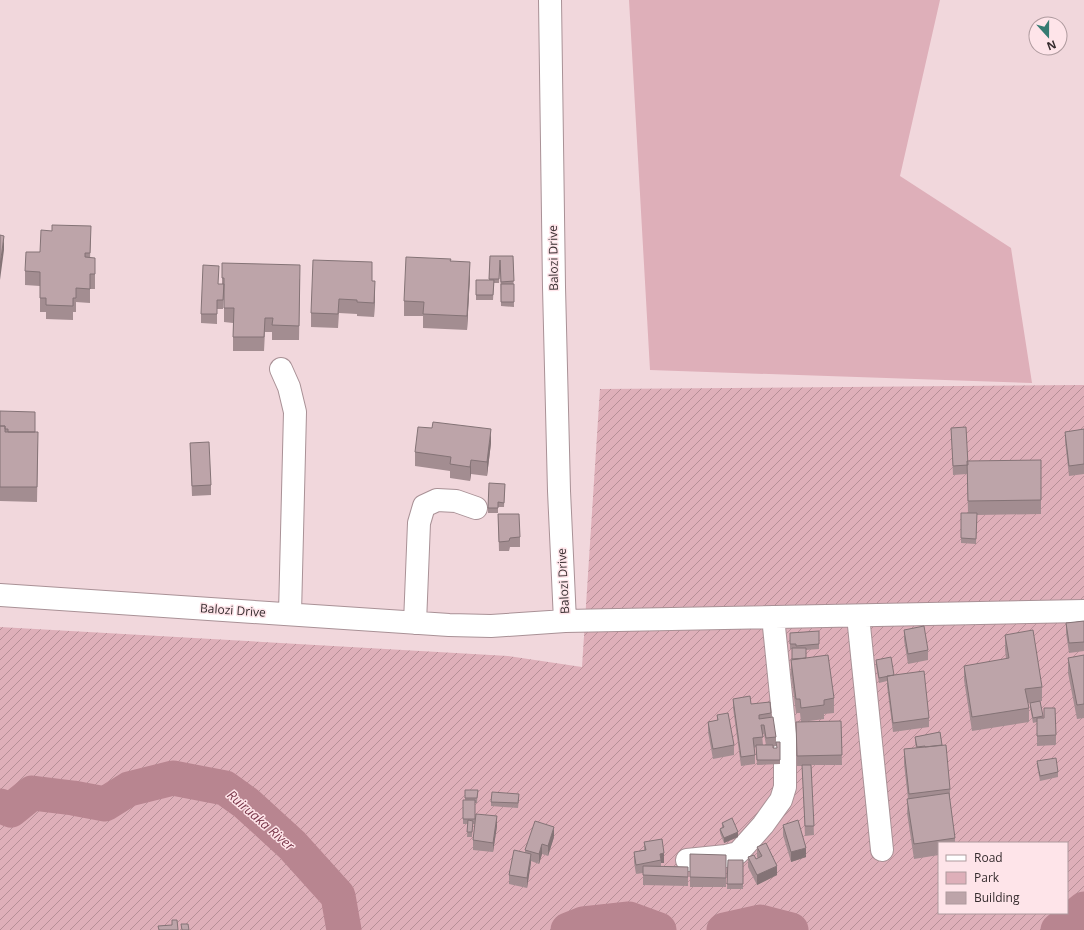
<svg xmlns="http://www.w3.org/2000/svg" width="1084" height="930" viewBox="0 0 1084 930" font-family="'Open Sans',sans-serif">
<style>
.green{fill:#deafb9}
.garden{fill:url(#garden-furrows);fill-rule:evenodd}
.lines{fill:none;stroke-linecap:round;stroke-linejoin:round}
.river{stroke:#b88590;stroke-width:35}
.minor-casing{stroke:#a99196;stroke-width:24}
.minor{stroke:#fff;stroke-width:22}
.wall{fill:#a38d91;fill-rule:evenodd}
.shaded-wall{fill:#847376}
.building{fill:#bda4a9;stroke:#847376}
.labels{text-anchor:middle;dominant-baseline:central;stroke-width:3;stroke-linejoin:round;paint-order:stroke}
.street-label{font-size:12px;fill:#362c2e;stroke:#fee4e9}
.water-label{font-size:13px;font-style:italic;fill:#7a374a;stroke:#fee4e9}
</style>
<defs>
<pattern id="garden-furrows" width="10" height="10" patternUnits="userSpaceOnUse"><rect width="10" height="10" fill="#deafb9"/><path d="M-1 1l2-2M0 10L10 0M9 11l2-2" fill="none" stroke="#b58f97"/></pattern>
</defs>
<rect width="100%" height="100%" fill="#f1d7dc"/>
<path class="green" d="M629 0H940L900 176 1011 248 1032 383 650 370Z"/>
<path class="garden" d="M1084 385V930H0V627L508 656 582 667 600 389ZM939 843H1067V913H939Z"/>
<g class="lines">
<path class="river" d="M0 806 11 810 32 793 73 798 105 804 129 789 173 778 225 788 246 803 292 845 338 896 344 930
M568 930 583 924 629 919 659 930
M724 930 760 922 791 930
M1058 930 1084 909"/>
<g class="minor-casing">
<path id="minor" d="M550 0 554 287 559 491 565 621
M281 369 289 387 295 412 290 614
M0 595 449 625 491 626 565 621 1084 611
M858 616 882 850
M415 623 419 523 424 506 437 500 456 501 476 508
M687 860 726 856 738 853 763 825 781 800 785 787V734L773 617"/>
</g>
<use href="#minor" class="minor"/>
</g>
<path class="wall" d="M91 240 90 258 95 272V289H90V303L76 302V312H73V320L46 319V312H40V286L25 285V271L40 252Z
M490 256H513L514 307 501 306 500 265 499 283H494L493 300H476V280H489Z
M450 261 470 276 467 330 423 328V316H404V301Z
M222 263 300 279 299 340H272V332H265L264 351H233V323L224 322V292L223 309H217V324L201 323V314L218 284H222Z
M372 281 375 296 374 317 357 316V314L339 313 338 328 311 327V313Z
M0 411 35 432 38 446 37 502 0 501Z
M951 428 968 461 1041 500V514L977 515 976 544 961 543V538L968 513 967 474 953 475Z
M1084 429V474L1069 476 1065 441V432Z
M190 443 211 485V495L192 496Z
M491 443 487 476 471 474 470 481 450 478V471L415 466V452Z
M505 484 504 507H498V513H488V508Z
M498 514 520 537V547H510L509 551H499Z
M1084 621V651L1069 653 1066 633V623Z
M904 630 928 650V660L908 664 904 640Z
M819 631V649L806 650V658L834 698V713L824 714V719L802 722 841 721 842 765H811L814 835 805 836 802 766H797L796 722H801L800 713H796L791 674V660L792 659V649H790V633Z
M1005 635 1042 687V701H1040L1043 718 1056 735V745L1037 746V722L1033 723 1030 707V703H1028L1029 708V722L972 731 964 680V666L1006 659 1005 649Z
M1084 655V718L1077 719 1068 673V658Z
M876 660 894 675 929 718V727L893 732 887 686V681L879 683 876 665Z
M733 699 751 704 771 713V717L776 737V746L773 747V748H777L780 742V764L757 765 756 747 754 748 755 755V764L741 766 733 708ZM764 734 766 745H763L762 735Z
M717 715 734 745V755L713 759 708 732V722L717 721Z
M940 732 950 789V803L955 838V843H939V855L914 859 907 813 908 799 904 764V749L916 748 915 742V737Z
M1037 761 1058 772V777L1040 781 1037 766Z
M465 790H478L477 803H475V823L497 826 493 852 473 850V840L475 824H473L472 837H467L468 824H463V800H465Z
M519 799 518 808 491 806V802Z
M722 823 738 837 724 843 720 833V829L722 827Z
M783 825 806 857 791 862 783 835Z
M554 837 548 856 542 854 539 864 531 861 527 888 509 884V875L525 852V850Z
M644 842 664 863H661V866L688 867V886L643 885V873L636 874 634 862V852L644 850Z
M757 847 777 875 757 885 748 867V857L756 859 758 858 757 857Z
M728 860H743V889H727Z
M726 865V887H690V877Z"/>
<path class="shaded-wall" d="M4 236V250L0 280V266Z
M470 262V276L467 330V316Z
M375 281V296L374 317V303Z
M491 429V443L487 476V462Z
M471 460V474L470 481V467Z
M497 816V826L493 852V843Z
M554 827V837L548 856V846Z
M738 832V837L724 843V838Z
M542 844V854L539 864V854Z
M806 848V857L791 862V852Z
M664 853V863H661L660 854Z
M531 854V863L527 888V878Z
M777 866V875L757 885V875Z"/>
<path class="building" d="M52 225 91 226 90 253H85V257L95 258V274H90V289L76 288V298H73V306L46 305V298H40V272L25 271 26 252H40L41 230 52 231Z
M0 235 4 236 0 266Z
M490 256H513L514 281 501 282 500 260 499 279H489Z
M406 257 451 259 450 261 470 262 467 316 423 314 424 302 404 301Z
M313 260 372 262V281H375L374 303 357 302V300L339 299 338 314 311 313Z
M222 263 300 265 299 326 272 325 273 318H265L264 337H233L234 308H224V278H222Z
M203 265 219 266 218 284H224L223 300H217V314H201Z
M476 280H494L493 295H476Z
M501 284H514V302H501Z
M0 411 35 412V432H8V429H5V426H0Z
M433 422 491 429 487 462 471 460 470 467 450 464 451 457 415 452 418 427 432 428Z
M0 426H5V432H38L37 487H0Z
M966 427 968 465 953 466 951 428Z
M1084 429V464L1069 466 1065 432Z
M209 442 211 485 192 486 190 443Z
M1041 460V500L968 501 967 461Z
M489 483 505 484 504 503 498 502V508H488Z
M961 513H977L976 539 961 538Z
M498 514H519L520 537 510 538 509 541 499 542Z
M1084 621V642L1069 643 1066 623Z
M924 626 928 650 908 654 904 630Z
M1033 630 1042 687 1025 689 1029 708 972 717 964 666 1009 658 1005 635Z
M819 631V644L796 646V644H790V633Z
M792 648H806V658L792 659Z
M828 655 834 698 824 700V705L801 708 800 699H796L791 660Z
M1084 655V704L1077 705 1068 658Z
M891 657 894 675 879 678 876 660Z
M924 671 929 718 893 723 887 676Z
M750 696 751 704 770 702 771 713 759 715V719L773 717 776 737 766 738 764 725H761L763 737 753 738 755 755 741 757 733 699Z
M1040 701 1043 716 1033 718 1030 703Z
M1044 708H1055L1056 735 1037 736V718H1044Z
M728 713 734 745 713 749 708 722 718 720 717 715Z
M841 721 842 755 797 756 796 722Z
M940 732 942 745 925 747V746L917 747 915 737Z
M776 742H780V760H757L756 745H773V748H777Z
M946 745 950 789 909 794 904 749Z
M1056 758 1058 772 1040 776 1037 761Z
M802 765H811L814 826H805Z
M465 790H478L477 798H465Z
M492 792 519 794 518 803 491 802Z
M949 793 955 838 914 844 907 799Z
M463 800H475V819H463Z
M476 814 497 816 493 843 473 840Z
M732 818 738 832 724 838 720 829 724 827 722 823Z
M468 820 473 821 472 832H467Z
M798 820 806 848 791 852 783 825Z
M535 821 554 827 548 846 542 844 539 854 525 850Z
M662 839 664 853 660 854 661 860 636 865 634 852 646 850 644 842Z
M766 843 777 866 757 875 748 857 754 855 756 859 762 856 757 847Z
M514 850 531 854 527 878 509 875Z
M690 854 726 855V878L690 877Z
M728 860H743V884H727Z
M643 866 688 867V877L643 875Z
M172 920H177L178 930H159L158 926 172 925Z
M181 924H188L189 930H182Z"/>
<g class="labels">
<g class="street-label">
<text transform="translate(553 258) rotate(-91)">Balozi Drive</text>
<text transform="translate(563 581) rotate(-93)">Balozi Drive</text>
<text transform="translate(233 610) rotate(4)">Balozi Drive</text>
</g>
<g class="water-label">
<text transform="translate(261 820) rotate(41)">Ruiruaka River</text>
</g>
</g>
<rect x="938" y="842" width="130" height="72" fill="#fee4e9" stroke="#ae9a9e"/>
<rect x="946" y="855" width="20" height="6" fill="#ffffff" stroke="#ae9a9e"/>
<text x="974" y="862" font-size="12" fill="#362c2e">Road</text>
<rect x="946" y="872" width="20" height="12" fill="#deafb9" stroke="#ae9a9e"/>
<text x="974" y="882" font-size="12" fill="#362c2e">Park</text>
<rect x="946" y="892" width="20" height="12" fill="#bda4a9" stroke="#ae9a9e"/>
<text x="974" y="902" font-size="12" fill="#362c2e">Building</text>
<g transform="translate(1048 36) rotate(159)"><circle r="19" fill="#fee4e9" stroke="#ae9a9e"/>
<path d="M0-3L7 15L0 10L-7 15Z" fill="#357b72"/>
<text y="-6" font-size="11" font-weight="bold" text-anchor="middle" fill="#362c2e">N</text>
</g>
</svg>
